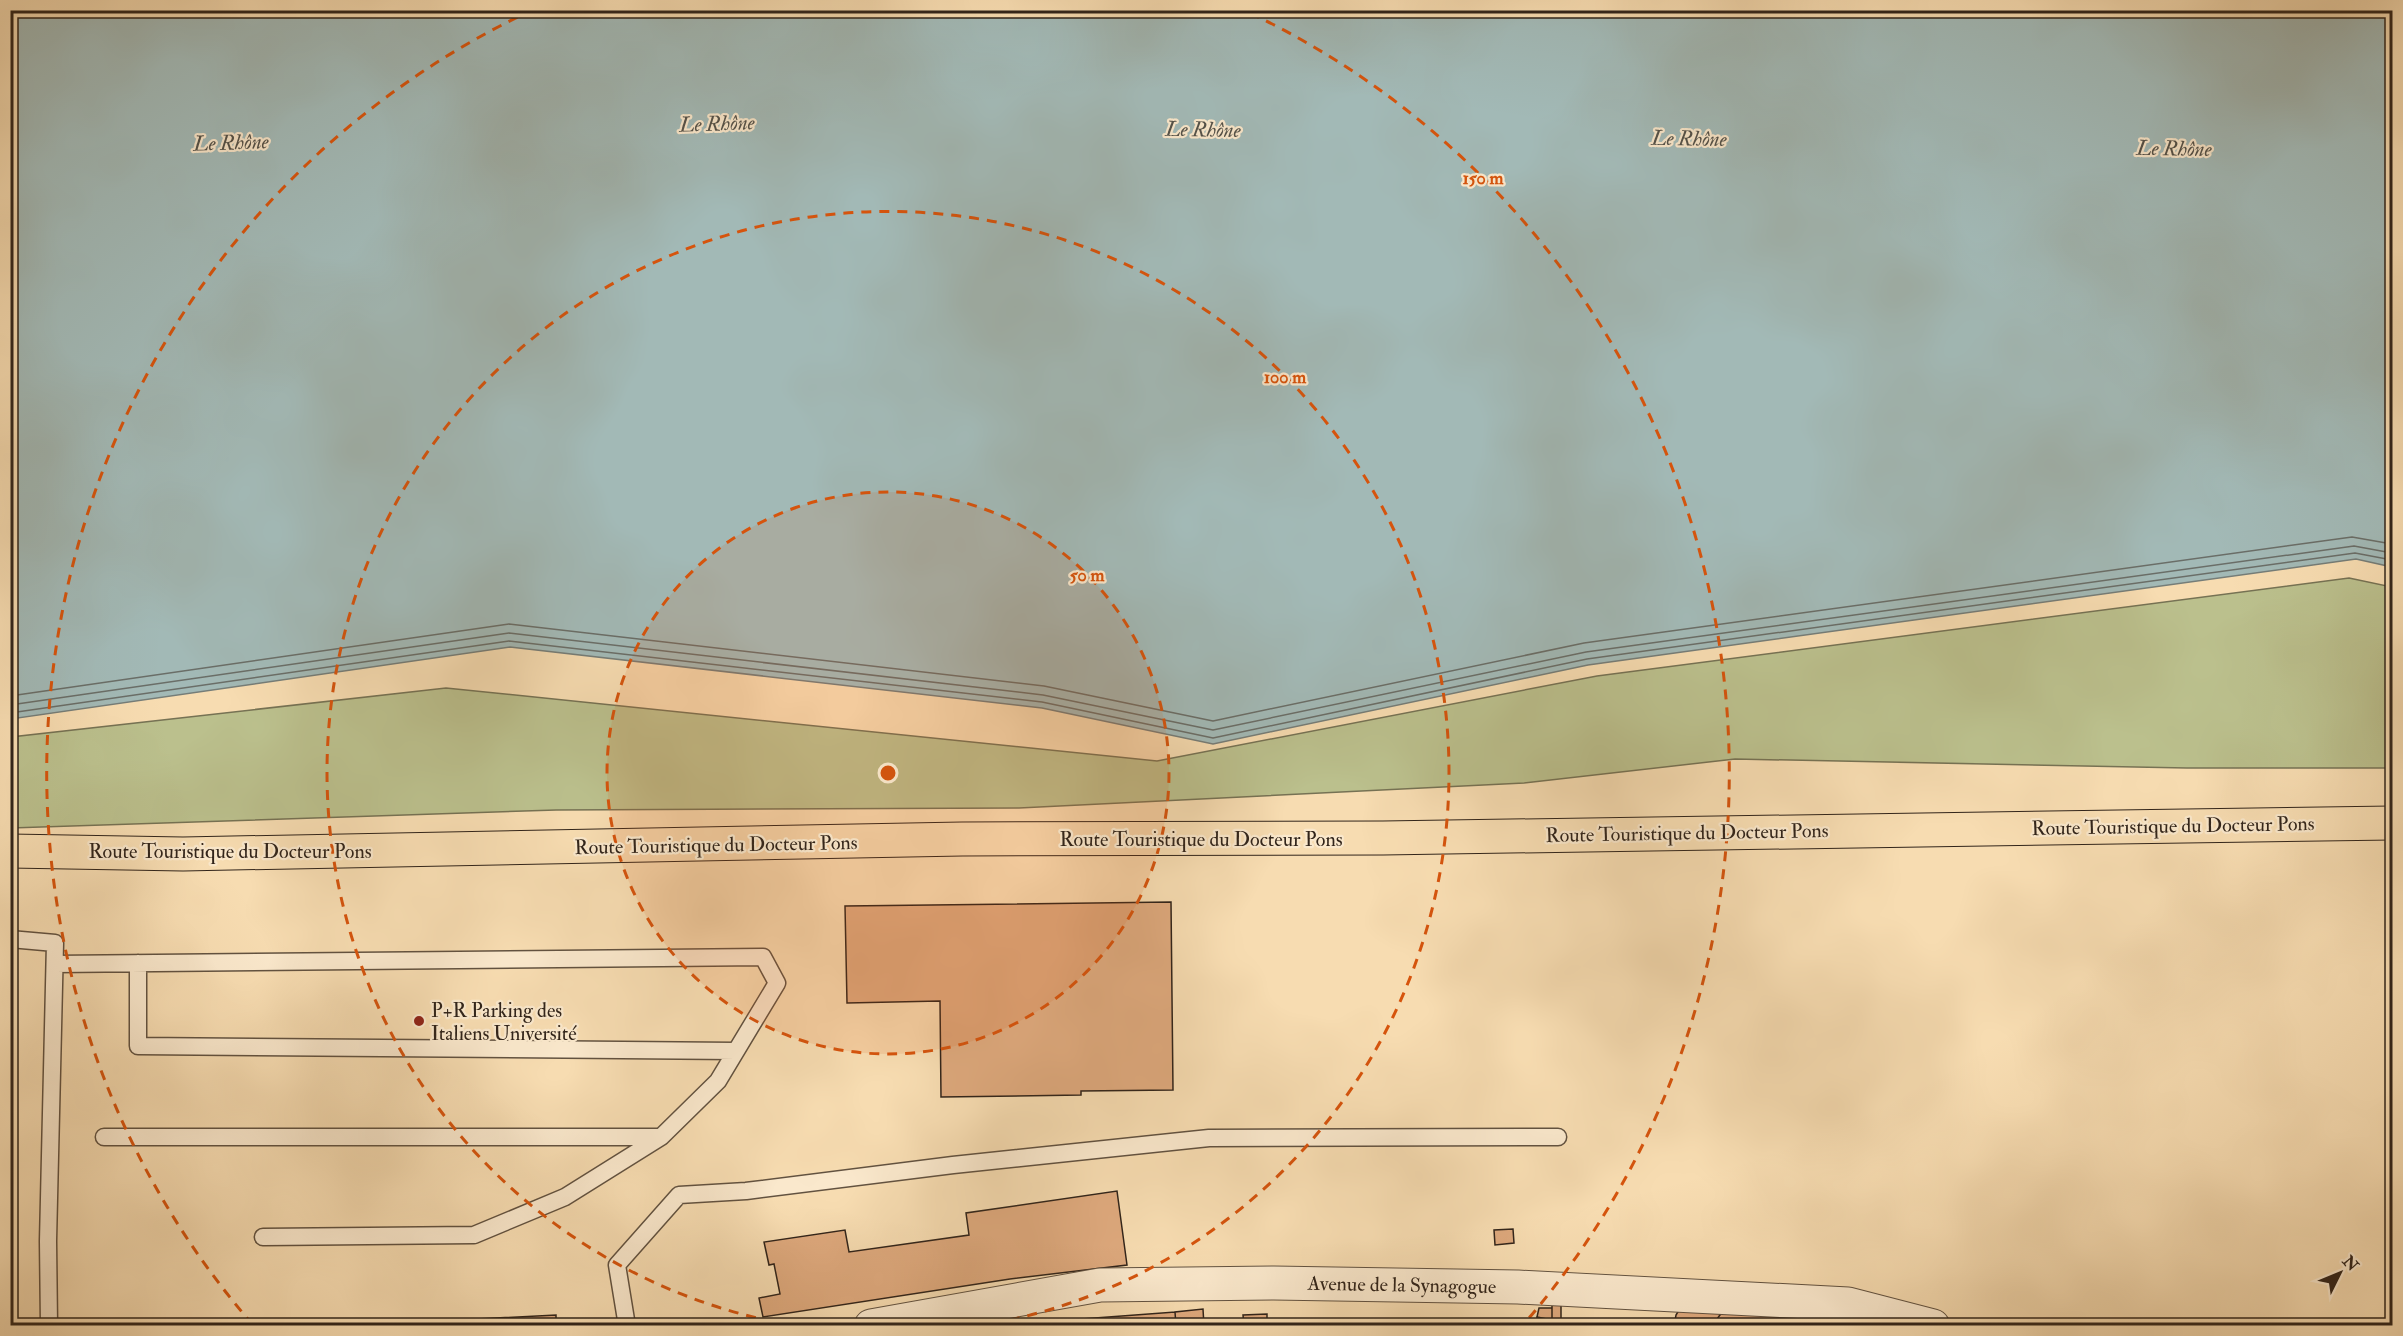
<svg xmlns="http://www.w3.org/2000/svg" width="2403" height="1336" viewBox="0 0 2403 1336" font-family="'IM FELL Double Pica',serif">
<style>
.green{fill:#bbc08d;stroke:#767254;stroke-width:1.5}
.water{fill:#a2b9b6;stroke:#757d78;stroke-width:1.5}
.lines{fill:none;stroke-linecap:round;stroke-linejoin:round}
.shore{stroke:#6a6e68;stroke-width:1.5}
.building{fill:#dea97d;stroke:#31241a;stroke-width:1.5}
.service-casing{stroke:#625240;stroke-width:19}
.minor-casing{stroke:#625240;stroke-width:35}
.trunk-casing{stroke:#31241a;stroke-width:35}
.service{stroke:#fae8cc;stroke-width:16}
.minor{stroke:#fae8cc;stroke-width:33}
.trunk{stroke:#f7dcb1;stroke-width:33}
.ring{fill:none;stroke:#d6540d;stroke-width:3;stroke-dasharray:10 8}
.poi-dot{fill:#8f2418;stroke:#fae8cc;stroke-width:2}
.labels{text-anchor:middle;dominant-baseline:central;stroke-width:4.5;stroke-linejoin:round;paint-order:stroke}
.street-label{font-size:20px;fill:#31241a;stroke:#fae8cc}
.poi-label{font-size:20px;fill:#31241a;stroke:#fae8cc;text-anchor:start}
.water-label{font-size:21px;font-style:italic;fill:#535149;stroke:#fae8cc}
.centre{fill:#d6540d;stroke:#fae8cc;stroke-width:3}
.ring-label{font-size:18px;text-anchor:middle;font-weight:bold;fill:#d6540d;stroke:#fae8cc;stroke-width:4.5;stroke-linejoin:round;paint-order:stroke}
</style>
<rect width="100%" height="100%" fill="#f7dcb1"/>
<filter id="stains"><feTurbulence type="fractalNoise" baseFrequency=".00333" numOctaves="4"/><feColorMatrix values="0 0 0 0 .2 0 0 0 0 .09 0 0 0 0 .02 0 0 0 .5 -.17"/></filter>
<radialGradient id="worn" r=".72"><stop offset=".6" stop-color="#630" stop-opacity="0"/><stop offset="1" stop-color="#630" stop-opacity=".3"/></radialGradient>
<path class="green" d="M2349 578 2392 587V768H2187L1735 759 1524 783 1019 808 556 810 11 828V737L446 688 1157 761 1597 676Z"/>
<path class="water" d="M10 11H2392V567L2356 559 1588 665 1213 744 1042 708 510 647 11 719Z"/>
<g class="lines">
<path class="shore" d="M10 696 509 624 1044 686 1213 721 1584 643 2352 537 2392 544
M10 705 509 633 1043 695 1213 730 1586 652 2354 546 2392 553
M10 713 509 641 1042 702 1213 738 1587 659 2355 553 2392 560"/>
</g>
<path class="building" d="M1171 902 1173 1090 1081 1091V1095L941 1097 940 1001 847 1003 845 906Z
M1117 1191 1127 1265 1010 1279 763 1317 759 1298 780 1294 774 1264 769 1265 764 1242 845 1230 849 1252 969 1235 966 1213Z
M1513 1229 1514 1243 1495 1245 1494 1230Z
M1561 1303V1325H1552V1304Z
M1682 1305 1725 1308 1712 1326H1674L1676 1315Z
M1539 1308H1552V1320L1537 1317Z
M1725 1308 1801 1315 1793 1326H1712Z
M1203 1309 1204 1326H1176L1175 1312Z
M1175 1312 1176 1326H1083L1082 1319Z
M1267 1314V1326H1244L1243 1315Z
M556 1315V1326H343Z
M1801 1315 1825 1316 1861 1326H1793Z
M1537 1317 1552 1320V1326H1535Z
M1076 1322 1077 1326H1056V1325Z"/>
<g class="lines">
<g class="service-casing">
<path id="service" d="M10 939 55 943 48 1241 49 1326
M138 963V1046L736 1051
M55 964 763 957 777 983 718 1081 661 1137 565 1197 474 1235 263 1237
M104 1137H660
M627 1326 617 1265 679 1195 746 1191 953 1165 1209 1138 1558 1137"/>
</g>
<g class="minor-casing">
<path id="minor" d="M871 1326 1100 1285 1274 1283 1518 1287 1848 1304 1933 1326"/>
</g>
<g class="trunk-casing">
<path id="trunk" d="M10 851 183 854 962 839 1383 838 2392 823"/>
</g>
<use href="#service" class="service"/>
<use href="#minor" class="minor"/>
<use href="#trunk" class="trunk"/>
</g>
<circle cx="888" cy="773" r="281" fill="#d6540d" fill-opacity=".12"/>
<g class="ring">
<circle cx="888" cy="773" r="281"/>
<path d="M791 1325A561 561 0 1 1 985 1325"/>
<path d="M253 1325A842 842 0 0 1 526 13M1250 13A842 842 0 0 1 1523 1325"/>
</g>
<circle class="poi-dot" cx="419" cy="1021" r="6"/>
<g class="labels">
<g class="street-label">
<text transform="translate(2173 826) rotate(-1)">Route Touristique du Docteur Pons</text>
<text transform="translate(1687 833) rotate(-1)">Route Touristique du Docteur Pons</text>
<text x="1201" y="839">Route Touristique du Docteur Pons</text>
<text transform="translate(716 845) rotate(-1)">Route Touristique du Docteur Pons</text>
<text x="230" y="851">Route Touristique du Docteur Pons</text>
<text transform="translate(1402 1285) rotate(1)">Avenue de la Synagogue</text>
</g>
<g class="poi-label">
<text x="431" y="1010">P+R Parking des<tspan x="431" dy="23">Italiens Université</tspan></text>
</g>
<g class="water-label">
<text transform="translate(717 124) rotate(-2)">Le Rhône</text>
<text transform="translate(1203 130) rotate(1)">Le Rhône</text>
<text transform="translate(1689 139) rotate(1)">Le Rhône</text>
<text transform="translate(231 143) rotate(-2)">Le Rhône</text>
<text transform="translate(2174 149) rotate(1)">Le Rhône</text>
</g>
</g>
<circle cx="888" cy="773" r="9" class="centre"/>
<g class="ring-label">
<text x="1483" y="184">150 m</text>
<text x="1285" y="383">100 m</text>
<text x="1087" y="581">50 m</text>
</g>
<rect width="2403" height="1336" fill="none" stroke="#f7dcb1" stroke-width="36"/>
<rect x="12" y="12" width="2379" height="1312" fill="none" stroke="#31241a" stroke-width="3"/>
<rect x="18" y="18" width="2367" height="1300" fill="none" stroke="#31241a" stroke-width="1.5"/>
<g transform="translate(2340 1273) rotate(47)" stroke="#fae8cc" stroke-width="4.5" paint-order="stroke">
<path d="M0-4.5L10 22L0 15L-10 22Z" fill="#31241a"/>
<text y="-9" font-size="16" font-weight="bold" text-anchor="middle" fill="#31241a">N</text>
</g>
<rect width="100%" height="100%" filter="url(#stains)"/>
<rect width="100%" height="100%" fill="url(#worn)"/>
</svg>
